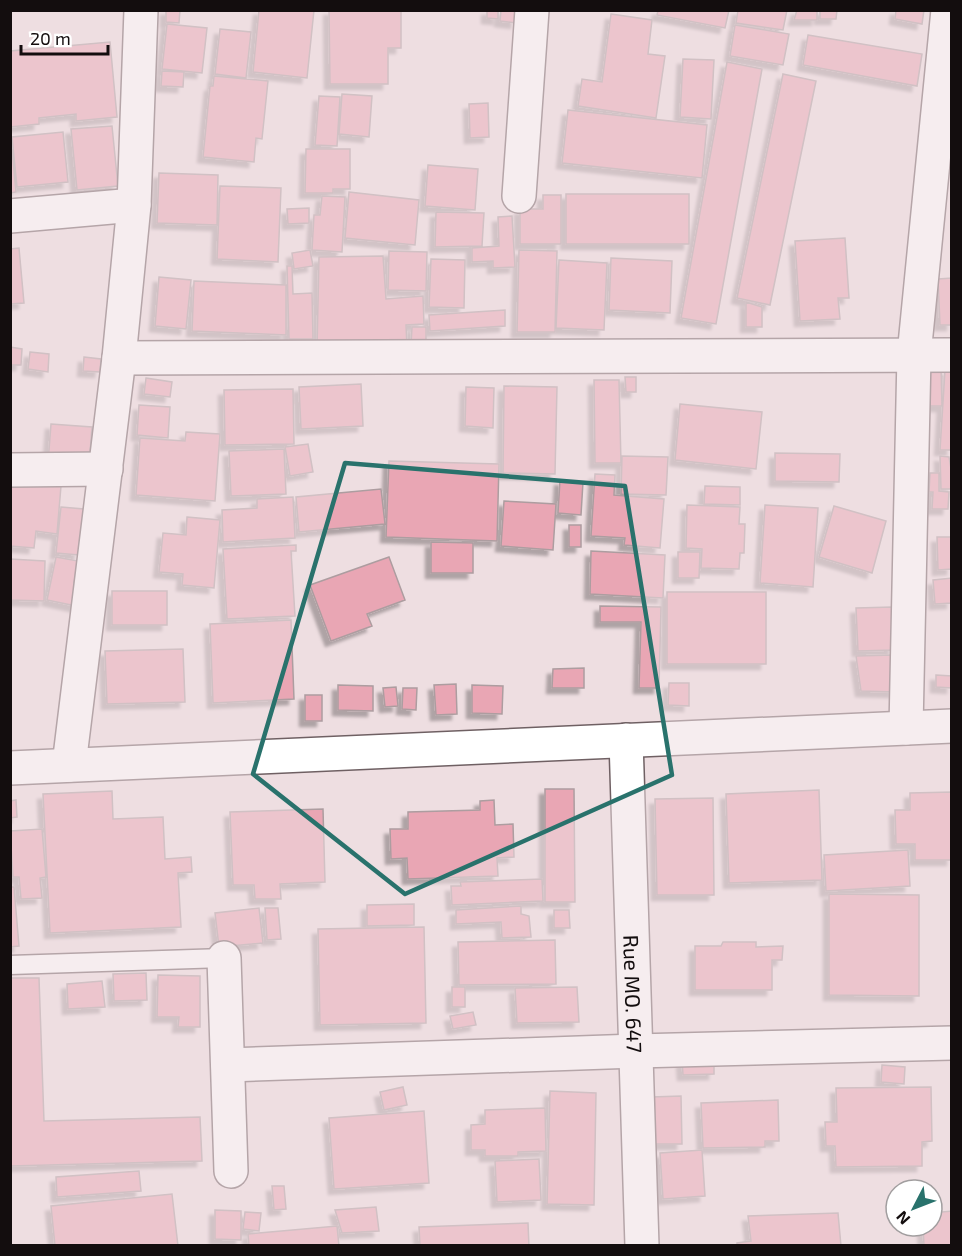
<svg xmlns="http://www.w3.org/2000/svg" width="962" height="1256" viewBox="0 0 962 1256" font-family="'Exo 2',sans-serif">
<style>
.building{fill:#e9a6b4;stroke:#ad9da0;stroke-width:1.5;filter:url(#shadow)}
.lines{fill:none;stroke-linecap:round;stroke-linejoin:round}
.lane-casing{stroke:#6f6063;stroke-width:21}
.street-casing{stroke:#6f6063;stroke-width:36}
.lane{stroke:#fff;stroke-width:18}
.street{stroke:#fff;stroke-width:33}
.marked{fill:none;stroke:#29726c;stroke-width:4.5;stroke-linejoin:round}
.labels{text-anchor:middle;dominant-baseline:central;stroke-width:5;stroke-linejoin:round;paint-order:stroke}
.street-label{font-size:21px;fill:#130d0e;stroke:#fff}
</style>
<defs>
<filter id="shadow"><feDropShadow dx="-5.5" dy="5.5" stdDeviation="1.5" flood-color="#0004"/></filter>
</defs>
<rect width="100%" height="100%" fill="#eedee1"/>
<path class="building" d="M166 10H180L179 23 166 22Z
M259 10H314L307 78 253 72Z
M329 10H401V48H388V84H330Z
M487 10H498V19L487 18Z
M501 10H517L516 23 500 21Z
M658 10H729L725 28 657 15Z
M738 10H787L783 30 736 23Z
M797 10H817V20H794Z
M820 10H837L836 19H820Z
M896 10H924L922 24 895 19Z
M611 14 652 20 648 54 665 56 656 118 578 106 582 79 602 82Z
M167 24 207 28 202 73 162 69Z
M735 25 789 34 783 65 730 56Z
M220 29 251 32 246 78 215 74Z
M808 35 922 54 917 86 803 65Z
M110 42 117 117 76 121V114L39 118V124L10 127V51Z
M683 59 714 60 711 119 680 117Z
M727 62 762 69 716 324 681 318Z
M162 71 184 72 183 87 161 86Z
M783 74 816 81 770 305 737 298Z
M214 76 268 81 262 139 256 138 254 162 203 157 210 86H213Z
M342 94 372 96 369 137 339 134Z
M319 96 340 97 337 146 315 145Z
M488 103 489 137 470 138 469 104Z
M568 110 707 125 702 178 562 163Z
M112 126 118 186 77 190 71 129Z
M63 132 68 182 17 187 12 137Z
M306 149H350V189H333V193H305Z
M10 150H12L16 192 10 193Z
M428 165 478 169 475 210 425 206Z
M159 173 218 175 217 225 157 223Z
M220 186 281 188 278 262 217 259Z
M349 192 419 200 415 245 345 238Z
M566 194H689V244H566Z
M543 195H561V244H520V209H543Z
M322 196 345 197 342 252 312 250 314 215H320Z
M309 208V223L288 224 287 209Z
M436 212 484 213 482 246 435 247Z
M512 216 515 267 493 268V261L472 262V248L499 246 498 217Z
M845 238 849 298H838L840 319 800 321 795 241Z
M19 248 24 303 10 304V249Z
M310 250 313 266 294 269 292 253Z
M519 250 557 251 555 332H517Z
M389 251 427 252 426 291 388 290Z
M383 256 386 299 423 296 424 324 406 325 407 346 317 348 319 257Z
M611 258 672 261 670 313 609 310Z
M431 259 465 260 464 308 429 307Z
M559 260 607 263 604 330 556 328Z
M287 266H292L293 294 312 293 313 339H289Z
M159 277 191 280 186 329 155 326Z
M952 278V325H940L938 279Z
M194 281 286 285V335L192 331Z
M746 302 762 307V327H746Z
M505 310V326L430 331 429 315Z
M412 327H426V345H411Z
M10 347 22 349 21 365H10Z
M30 352 49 354 48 372 28 369Z
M84 357 101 359 100 372 83 371Z
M930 367H941L942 406H930Z
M945 370H952V450H940Z
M625 377H636V392H626Z
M146 378 172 382 170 397 144 394Z
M594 380H619L621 463H595Z
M361 384 363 426 301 429 299 387Z
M504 386 557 387 555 474 503 473Z
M466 387 494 388 493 428 465 426Z
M293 389 294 444 225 445 224 390Z
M680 404 762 412 756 469 675 460Z
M139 405 170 407 168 438 137 435Z
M51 424 92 427 89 466 48 463Z
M186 432 220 434 215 501 136 495 140 438 185 441Z
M308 444 313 472 290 476 285 447Z
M284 449 286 494 231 496 229 451Z
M775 453 840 454 839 482 775 481Z
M622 456 668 457 666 495 621 494Z
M940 456 949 457 952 474V489H941Z
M389 461 499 464 497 541 386 537Z
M930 473H939V491L949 492 948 509H932L933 492H929Z
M595 474 615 475 614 495 664 499 660 548 624 545 625 538 591 536Z
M560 480 583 482 581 515 558 513Z
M10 481 61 486 57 534 36 531 34 548 10 546Z
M705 486 740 487V505L704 504Z
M381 489 385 524 299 532 296 497Z
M293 497 295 538 223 542 222 510 257 508V499Z
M504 501 556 504 553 550 501 546Z
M687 505 740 507 739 524H745L744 553H740L739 569 701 568 702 549 686 548Z
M765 505 818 508 813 587 760 583Z
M834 506 886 521 872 573 819 557Z
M61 507 84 509 79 555 56 553Z
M187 517 220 520 214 588 182 585 183 574 159 572 163 533 186 535Z
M569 525H581V547H569Z
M937 537H952V569L938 570Z
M431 542 473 543V573H431Z
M296 545V551H291L295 616 227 619 223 549Z
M591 551 665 555 663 598 590 594Z
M678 552H700L699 578H678Z
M56 557 78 561 74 583 86 585 81 607 47 600Z
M389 557 405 600 367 614 372 626 331 641 310 585Z
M10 559 45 561 44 601 10 600Z
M952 578V603L935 604 933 580Z
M112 591H167V625H112Z
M667 592H766V664H667Z
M600 606 661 607 659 688H639L641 622H600Z
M892 607 894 650 858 651 856 608Z
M291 620 294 699 213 703 210 624Z
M183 649 185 702 107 704 105 651Z
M893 655 895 692 861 691 856 656Z
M584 668V688H552L553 669Z
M936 675 952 676V688L936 687Z
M669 683H689V706L668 705Z
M456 684 457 714 436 715 434 685Z
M338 685 373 686V711L338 710Z
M472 685 503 686 502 714 472 713Z
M396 687 398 706 385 707 383 688Z
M403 688H417L416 710 402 709Z
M305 695H322V721H305Z
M545 789H574L575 902H545Z
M819 790 822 880 729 883 726 794Z
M112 791 113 819 163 817 165 859 191 857 192 872 178 873 181 927 50 933 43 794Z
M952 792V860H915V844H896L895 810H910V793Z
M713 798 714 895H657L655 799Z
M16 800 17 817 10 818V801Z
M494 800 495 825 513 824 514 857 497 858 498 876 408 879 407 858 391 859 390 829H408V812L480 810V801Z
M323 809 325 882 280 884 281 899H255L254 885H233L230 812Z
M42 829 46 877 40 878 42 898 21 899 19 877H13L10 831Z
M908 850 910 886 826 891 824 855Z
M542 879 543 901 452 905 451 886H461L460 882Z
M10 887H14L19 946 10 947Z
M829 894 919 895V996L829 995Z
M414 904V925L367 926V905Z
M521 906V914L529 916 531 937 502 938 501 922 456 924V910Z
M259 908 263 943 219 947 215 913Z
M265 908H278L281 939 267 940Z
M554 910H569L570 928H554Z
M424 927 426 1023 320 1025 318 929Z
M555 940 556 984 459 985 458 942Z
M723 942H756V947L783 946 782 960H772V990H695V946H721Z
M146 973 147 1000 114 1001 113 974Z
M158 975 200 976V1027H178L179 1017H157Z
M10 978H39L44 1121 200 1117 202 1161 10 1166Z
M102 981 105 1007 68 1009 67 984Z
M452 987H465V1007H452Z
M577 987 579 1022 517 1023 515 988Z
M473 1012 476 1025 453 1029 450 1016Z
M714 1060V1074L683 1075 682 1061Z
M882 1065 905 1067 904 1084 881 1082Z
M403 1087 407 1105 384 1110 380 1092Z
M931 1087 932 1141 922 1142V1166L836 1167 835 1146H826L825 1122H837L836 1088Z
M550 1091 596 1093 594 1205 547 1204Z
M681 1096 682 1144H652L651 1097Z
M778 1100 779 1141H765V1147L703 1148 701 1103Z
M545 1108 546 1151 518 1152V1156H485V1150H471V1125L485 1124V1110Z
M424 1111 429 1183 334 1189 329 1118Z
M702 1150 705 1196 663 1199 660 1153Z
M539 1159 541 1200 497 1202 495 1161Z
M139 1171 141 1191 57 1197 56 1177Z
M272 1186H284L286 1209 274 1210Z
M172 1194 178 1246H55L51 1206Z
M376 1207 379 1231 342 1233 335 1210Z
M215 1210 241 1211V1240L215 1239Z
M952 1211V1246H924L923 1226H932V1213Z
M245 1212 261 1213 259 1231 243 1229Z
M838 1213 841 1246H737V1243L751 1241 748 1216Z
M528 1223 529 1246H420L419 1227Z
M337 1226 339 1246H249L248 1234Z"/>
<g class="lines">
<g class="lane-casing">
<path id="lane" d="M10 965 224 958"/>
</g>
<g class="street-casing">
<g id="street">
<path d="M519 196 532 10"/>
<path d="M10 216 134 205"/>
<path d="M119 358 952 355"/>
<path d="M10 470 106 469"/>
<path d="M906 728 914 355 948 10"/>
<path id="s1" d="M626 740 642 1246"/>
<path d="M69 765 119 358 134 205 141 10"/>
<path d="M10 768 952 726"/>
<path d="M224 958 231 1171"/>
<path d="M228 1065 636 1051 952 1043"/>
</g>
</g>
<use href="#lane" class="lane"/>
<use href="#street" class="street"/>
</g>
<path d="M0 0H962V1256H0ZM345 463 625 486 672 775 405 894 253 774Z" fill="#eedee1" fill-opacity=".55" fill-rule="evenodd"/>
<path class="marked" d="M345 463 625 486 672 775 405 894 253 774Z"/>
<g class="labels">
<g class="street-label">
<text stroke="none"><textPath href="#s1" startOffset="254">Rue MO. 647</textPath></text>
</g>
</g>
<rect width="962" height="1256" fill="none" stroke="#130d0e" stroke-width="24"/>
<g transform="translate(914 1208) rotate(228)"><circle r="28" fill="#ffffff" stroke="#a19e9f" stroke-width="1.5"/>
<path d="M0-4.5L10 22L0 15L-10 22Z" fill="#29726c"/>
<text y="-9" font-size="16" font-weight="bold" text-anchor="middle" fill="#130d0e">N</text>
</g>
<path d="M21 45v9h87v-9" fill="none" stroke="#130d0e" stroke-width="3"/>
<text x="30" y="45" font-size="18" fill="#130d0e" stroke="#ffffff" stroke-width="4.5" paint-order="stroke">20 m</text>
</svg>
